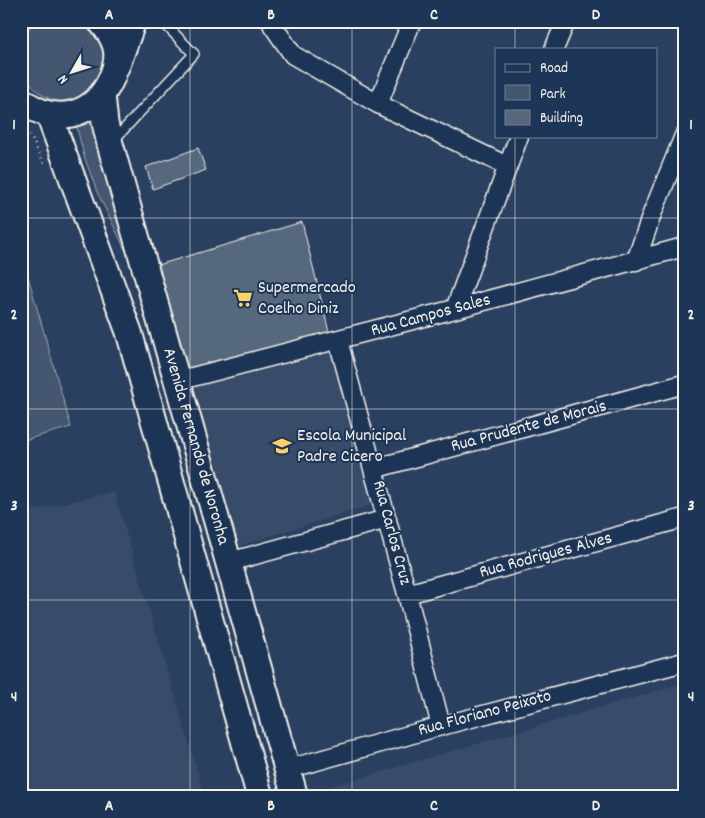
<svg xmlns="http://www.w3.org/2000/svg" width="705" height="818" viewBox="0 0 705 818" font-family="Dekko,sans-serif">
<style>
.built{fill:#374c69}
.green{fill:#445771;stroke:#9ca4ac}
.building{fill:#56677d;stroke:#f4f1e8}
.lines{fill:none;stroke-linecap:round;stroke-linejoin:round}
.lane-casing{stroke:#f4f1e8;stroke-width:12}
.street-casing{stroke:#f4f1e8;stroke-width:21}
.secondary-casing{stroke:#f4f1e8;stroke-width:29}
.path{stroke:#f4f1e8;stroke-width:2.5;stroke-dasharray:1 4;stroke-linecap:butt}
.lane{stroke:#1d3557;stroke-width:9}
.street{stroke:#1d3557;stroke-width:18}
.secondary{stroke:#1d3557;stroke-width:25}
.grid{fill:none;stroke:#f4f1e8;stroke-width:1;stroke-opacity:0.55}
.labels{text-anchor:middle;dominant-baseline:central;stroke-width:4;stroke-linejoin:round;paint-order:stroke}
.poi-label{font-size:18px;fill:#f4f1e8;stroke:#1d3557;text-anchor:start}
.street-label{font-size:18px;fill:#f4f1e8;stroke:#1d3557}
.neatline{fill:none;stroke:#f4f1e8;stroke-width:2}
.grid-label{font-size:16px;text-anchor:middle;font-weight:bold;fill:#f4f1e8}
</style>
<rect width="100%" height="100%" fill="#2a4060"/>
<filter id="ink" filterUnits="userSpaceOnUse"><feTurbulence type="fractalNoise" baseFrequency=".02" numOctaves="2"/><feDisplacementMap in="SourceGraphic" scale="10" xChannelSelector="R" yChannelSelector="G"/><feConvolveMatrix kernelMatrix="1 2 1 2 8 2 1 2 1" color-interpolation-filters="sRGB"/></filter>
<g filter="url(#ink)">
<path class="built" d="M331 349 375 504 235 547 188 388Z
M114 492 205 797H21V513Z
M684 683V797H318L316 791Z"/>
<path class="green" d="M37 21H94L110 65C102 75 93 89 82 98 80 100 75 100 71 101 29 108 2 47 37 21Z
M99 109 137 274 98 194 84 156 75 120Z
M21 252 71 427 21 441Z"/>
<path class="building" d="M198 148 206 170 153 189 146 167Z
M302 222 329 332 184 374 158 265Z"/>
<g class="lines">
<g class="lane-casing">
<path id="lane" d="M112 142 194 54 162 21"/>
</g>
<g class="street-casing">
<path id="street" d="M271 21 273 26 293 55 378 104 507 166
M554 49 566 21
M378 104 412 21
M636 261 652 214 684 136
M455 309 519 136
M338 340 407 594 441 726
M177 381 455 309 684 247
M373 469 684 384
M229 562 387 519
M407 594 684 518
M288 769 441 726 684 662"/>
</g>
<g class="secondary-casing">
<g id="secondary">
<path d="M117 65 133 21"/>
<path id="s1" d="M102 95 105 123 110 144 295 797"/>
<path d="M21 100C55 127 95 117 112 77 116 67 119 55 115 44 112 36 106 27 100 21"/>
<path d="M49 115 129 332 260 797"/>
</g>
</g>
<path class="path" d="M21 131 30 135 45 165"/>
<use href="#lane" class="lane"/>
<use href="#street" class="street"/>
<use href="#secondary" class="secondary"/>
</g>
</g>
<path class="grid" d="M190 21V797M352 21V797M515 21V49M515 136V797M21 218H684M21 409H684M21 600H684"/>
<defs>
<g id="supermarket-bare" transform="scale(1.5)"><path d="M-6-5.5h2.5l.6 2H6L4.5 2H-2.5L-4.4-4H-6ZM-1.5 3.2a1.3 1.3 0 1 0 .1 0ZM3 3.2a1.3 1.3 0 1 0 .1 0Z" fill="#ffd166" stroke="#1d3557" stroke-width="2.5" paint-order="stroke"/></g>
<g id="school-bare" transform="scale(1.5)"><path d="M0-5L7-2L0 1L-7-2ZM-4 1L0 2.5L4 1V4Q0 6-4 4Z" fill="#ffd166" stroke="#1d3557" stroke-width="2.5" paint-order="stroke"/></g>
</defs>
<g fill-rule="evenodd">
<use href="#supermarket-bare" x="243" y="298"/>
<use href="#school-bare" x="282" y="446"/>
</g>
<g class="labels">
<g class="poi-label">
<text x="258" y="288">Supermercado<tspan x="258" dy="21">Coelho Diniz</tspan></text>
<text x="297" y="436">Escola Municipal<tspan x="297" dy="21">Padre Cicero</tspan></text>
</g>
<g class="street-label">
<text transform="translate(431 316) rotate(-15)">Rua Campos Sales</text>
<text transform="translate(529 427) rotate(-15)">Rua Prudente de Morais</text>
<text stroke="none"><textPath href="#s1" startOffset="364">Avenida Fernando de Noronha</textPath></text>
<text transform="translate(391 533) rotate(75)">Rua Carlos Cruz</text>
<text transform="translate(546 556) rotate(-15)">Rua Rodrigues Alves</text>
<text transform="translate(485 714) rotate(-15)">Rua Floriano Peixoto</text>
</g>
</g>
<rect width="705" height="818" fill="none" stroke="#1d3557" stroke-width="55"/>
<rect x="495" y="48" width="162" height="90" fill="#1d3557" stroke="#738091"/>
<rect x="505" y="64" width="25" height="8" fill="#1d3557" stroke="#738091"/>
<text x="540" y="72" font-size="15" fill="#f4f1e8">Road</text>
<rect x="505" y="85" width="25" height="15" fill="#445771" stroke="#738091"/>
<text x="540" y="98" font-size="15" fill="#f4f1e8">Park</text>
<rect x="505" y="110" width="25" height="15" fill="#56677d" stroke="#738091"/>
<text x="540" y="122" font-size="15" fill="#f4f1e8">Building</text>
<g transform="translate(72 72) rotate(231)" stroke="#1d3557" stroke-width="4" paint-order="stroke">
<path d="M0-4L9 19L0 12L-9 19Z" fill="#f4f1e8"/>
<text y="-8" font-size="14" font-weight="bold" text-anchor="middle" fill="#f4f1e8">N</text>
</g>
<rect x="28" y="28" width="650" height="762" class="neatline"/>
<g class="grid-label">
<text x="109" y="19">A</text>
<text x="271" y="19">B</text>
<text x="434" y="19">C</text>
<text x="596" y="19">D</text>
<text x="14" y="129">1</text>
<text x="691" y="129">1</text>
<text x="14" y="319">2</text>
<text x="691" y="319">2</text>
<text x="14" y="510">3</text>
<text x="691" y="510">3</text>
<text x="14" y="701">4</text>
<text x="691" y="701">4</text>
<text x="109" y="810">A</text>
<text x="271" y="810">B</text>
<text x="434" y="810">C</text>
<text x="596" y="810">D</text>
</g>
</svg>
